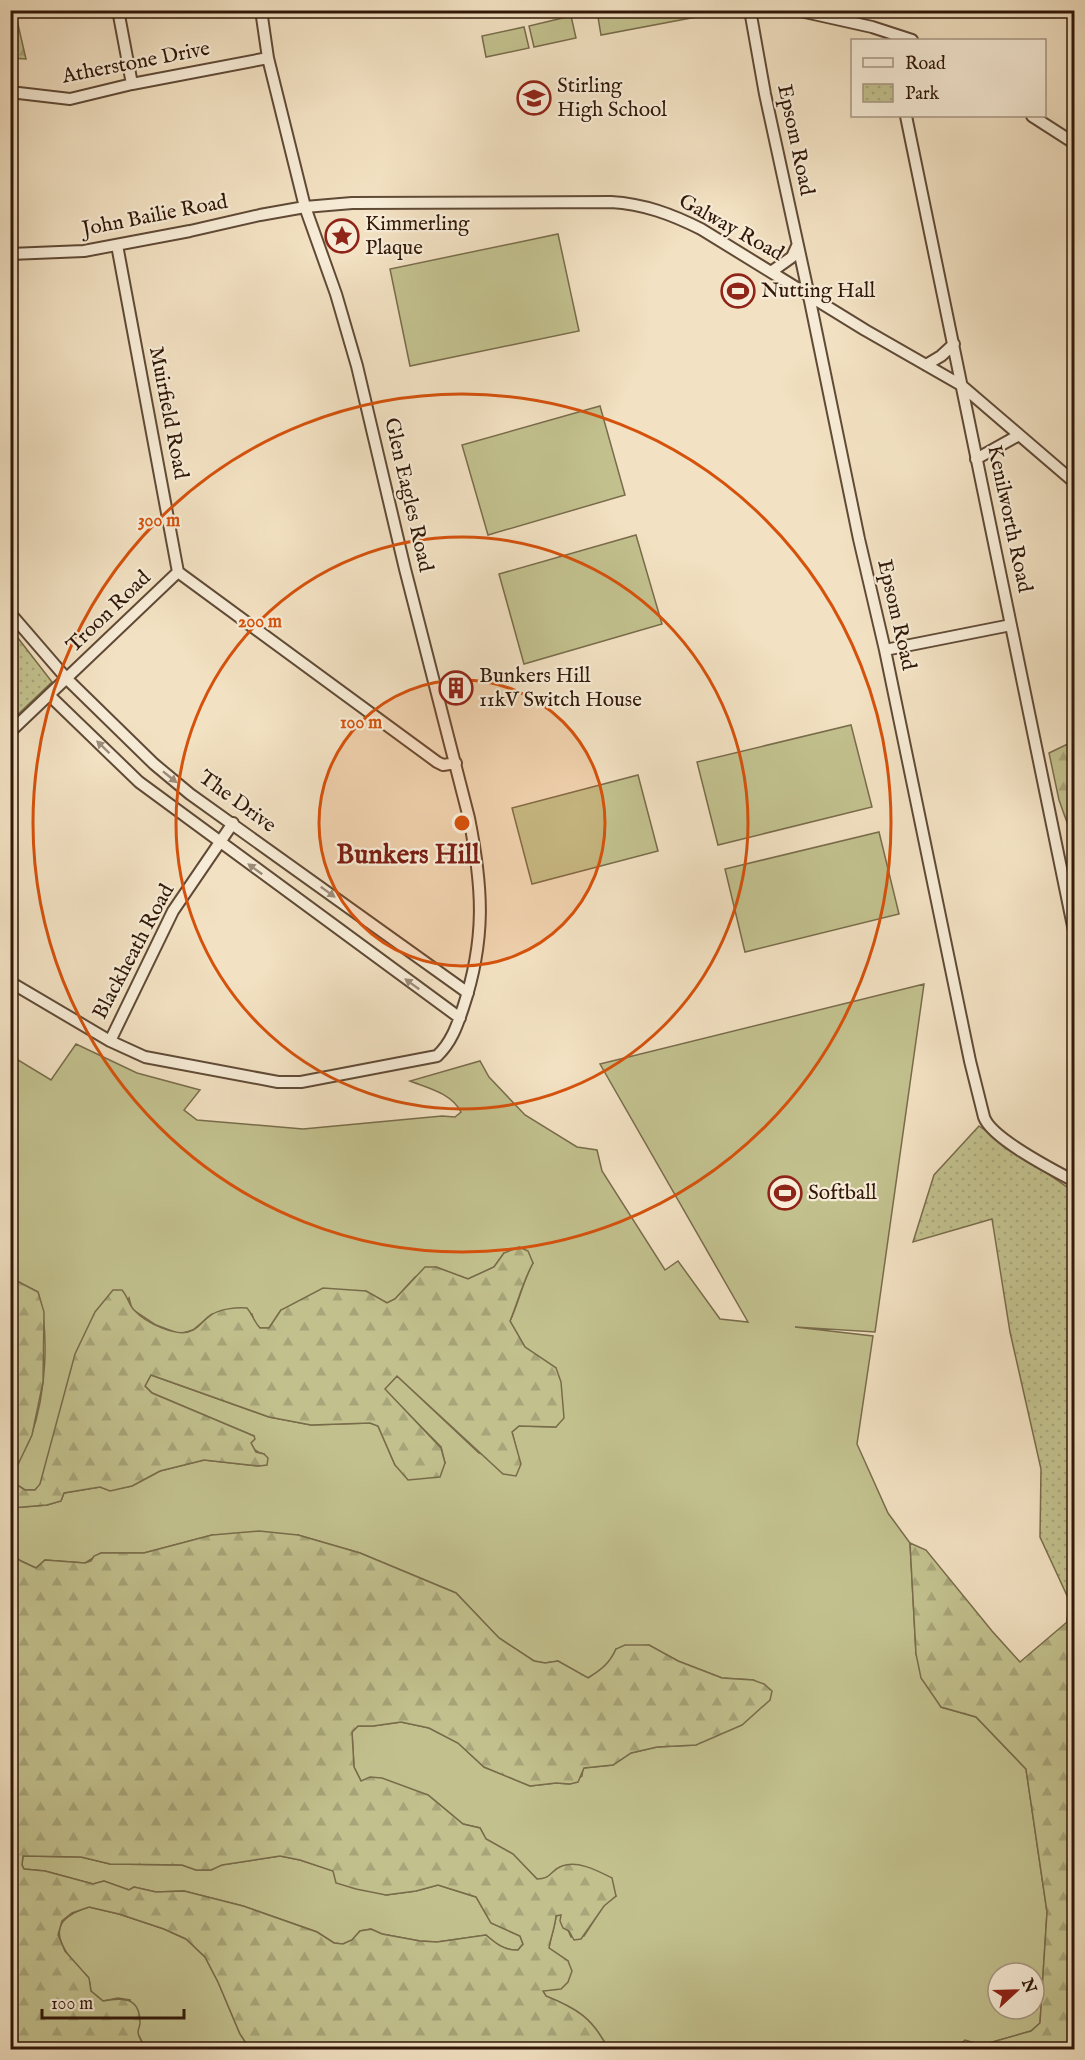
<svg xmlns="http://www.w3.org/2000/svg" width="1085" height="2060" viewBox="0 0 1085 2060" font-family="'IM FELL English',serif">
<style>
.grass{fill:#c2c18e;stroke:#796c4b;stroke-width:1.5;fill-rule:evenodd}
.forest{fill:url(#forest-firs);stroke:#796c4b;stroke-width:1.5;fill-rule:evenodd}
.park{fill:url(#park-dots);stroke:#796c4b;stroke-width:1.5}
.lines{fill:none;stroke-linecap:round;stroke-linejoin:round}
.minor-casing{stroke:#604a36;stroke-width:14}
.minor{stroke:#f7ecd7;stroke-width:10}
.oneway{fill:#9d8c7a}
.ring{fill:none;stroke:#d6520c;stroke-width:3}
.labels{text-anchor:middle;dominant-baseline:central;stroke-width:4.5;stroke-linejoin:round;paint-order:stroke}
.street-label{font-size:21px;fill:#301708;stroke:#f7ecd7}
.poi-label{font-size:21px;fill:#301708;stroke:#f7ecd7;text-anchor:start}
.district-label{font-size:27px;font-weight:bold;fill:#7a1f14;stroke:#f7ecd7}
.centre{fill:#d6520c;stroke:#f7ecd7;stroke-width:3}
.ring-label{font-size:18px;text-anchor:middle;font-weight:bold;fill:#d6520c;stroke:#f7ecd7;stroke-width:4.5;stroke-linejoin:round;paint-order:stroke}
</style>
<defs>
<pattern id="forest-firs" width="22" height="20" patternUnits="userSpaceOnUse" patternTransform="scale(1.5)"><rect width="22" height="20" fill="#c2c18e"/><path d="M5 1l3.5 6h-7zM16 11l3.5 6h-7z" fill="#a7a579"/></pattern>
<pattern id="park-dots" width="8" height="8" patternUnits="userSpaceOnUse" patternTransform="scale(1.5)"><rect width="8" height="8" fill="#c2c18e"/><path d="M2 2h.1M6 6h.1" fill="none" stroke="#a7a579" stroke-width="1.8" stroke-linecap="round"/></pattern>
</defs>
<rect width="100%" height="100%" fill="#f2e1c2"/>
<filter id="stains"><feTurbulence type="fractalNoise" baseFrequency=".00333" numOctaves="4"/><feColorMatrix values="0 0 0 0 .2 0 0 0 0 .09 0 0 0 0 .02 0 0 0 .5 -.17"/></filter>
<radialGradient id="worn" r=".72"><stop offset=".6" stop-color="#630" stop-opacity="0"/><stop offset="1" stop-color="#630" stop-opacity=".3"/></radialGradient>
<path class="grass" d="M728 11 601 35 597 11 728 10Z
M571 16 576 38 534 47 529 26Z
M524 27 529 48 486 57 482 36Z
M558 234 579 331 410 366 390 269Z
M600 406 625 495 488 535 462 445Z
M636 535 662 624 524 664 499 574Z
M851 725 872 807 718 845 697 762Z
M638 775 658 851 532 884 512 808Z
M879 832 899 914 745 952 725 869Z
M924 984 875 1332 795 1327 873 1336 857 1444 888 1513 910 1543 916 1654 941 1707 976 1717 1026 1769 1047 1912 1040 2023 1031 2031 982 2045 954 2049H608C593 2018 576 2008 545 1996L543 1991 568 1961 549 1948C551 1936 555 1927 556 1916L561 1914 571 1937 584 1936 604 1905 616 1896 560 1867 546 1879H537L513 1854 486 1839 480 1828 463 1824 428 1795 361 1781 354 1767 352 1732 358 1726H373L401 1722 429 1728 458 1743 484 1767 530 1786 556 1783 570 1784 582 1776 583 1768 613 1765 631 1753 657 1747 696 1745 753 1680 722 1678 678 1661 649 1645 616 1649C610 1663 601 1670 588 1678L558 1661 545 1663 534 1661 499 1638 456 1593 360 1553 298 1535H212L144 1553H101L85 1563 45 1560 36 1568 21 1561 11 1554V1508L47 1505 61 1501 64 1493 100 1487 110 1490 132 1486 160 1471 204 1460 259 1466 264 1454C256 1452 254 1450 251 1443L254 1436 152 1393 145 1386 151 1375 269 1417 311 1425 370 1423 378 1426 395 1465 445 1463 441 1447 384 1389 397 1376 479 1453 520 1464 512 1432 519 1426 556 1427V1368L525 1347 510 1321C519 1302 523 1281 533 1263L504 1253 494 1267 468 1279 436 1267 415 1277 395 1299 387 1303 366 1291 281 1310 269 1328H260L254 1322 252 1314H212L193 1330 180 1334 156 1325 132 1309 129 1298 59 1420 40 1485 35 1490H25L14 1483C12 1466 26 1451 31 1436 46 1394 50 1333 38 1292L11 1278 10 1055 51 1080 76 1044 137 1073 200 1090 184 1110 197 1120 303 1129 442 1116 455 1117 461 1112C451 1093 428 1088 410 1081L480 1061 489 1077 525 1115 577 1147 597 1150 602 1171 665 1270 678 1261 720 1319 748 1322 600 1064ZM998 1973H1034V2009H998Z
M23 1856 81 1857 110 1864 182 1865 196 1870H211L221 1865 280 1856 300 1860 334 1871 337 1878 386 1895 416 1891 438 1885 476 1897 491 1923 520 1936 523 1944 518 1950C505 1951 495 1943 486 1935L437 1942 420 1941 382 1934 371 1929 360 1931 352 1940 343 1944 334 1943 317 1932 243 1906 184 1891 156 1892 134 1887 129 1890 104 1881 93 1884 45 1871 24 1869 22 1865Z
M89 1907 119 1914 164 1929 186 1939 205 1957 218 1982 240 2034 250 2049H146L138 2034 130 2000 118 1998 103 2001 91 1991C90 1987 90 1980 88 1977 84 1972 78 1968 74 1963 52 1935 53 1918 89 1907Z"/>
<path class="forest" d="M11 15 16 16 26 59 11 58Z
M1074 741V842L1059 800 1049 753Z
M519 1247 528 1251 533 1263C523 1281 518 1302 510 1321L525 1347 556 1368 561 1382 564 1418 556 1427 519 1426 512 1432 521 1464 516 1476 503 1474 397 1376 385 1389 441 1448 445 1463 440 1477 408 1480 395 1465 378 1426 370 1423 311 1425 269 1417 151 1375 145 1386 152 1393 254 1436 255 1439 251 1443 256 1452 264 1454 268 1458 267 1465 259 1466 204 1460 160 1471 132 1486 110 1491 100 1487 64 1493 61 1501 47 1505 11 1508V1278L38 1292 44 1312 43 1382 32 1435 13 1475 14 1483 25 1490H35L40 1484 75 1354 95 1312 113 1290H122C128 1297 129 1305 134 1310 145 1322 177 1339 193 1330 200 1327 204 1319 211 1315 220 1309 236 1307 247 1308 253 1315 254 1322 260 1328H269L281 1310 323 1288 366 1291 387 1303 395 1299 425 1267H436L468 1279 494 1267 504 1253Z
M259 1531 298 1535 360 1553 456 1593 499 1638 534 1661 545 1663 558 1661 588 1678C601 1670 610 1663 616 1649L625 1645H649L678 1661 722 1678 753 1680 764 1684 772 1691 770 1700 742 1725 696 1745 657 1747 631 1753 613 1765 584 1768 578 1782 570 1784 556 1783 530 1786 484 1767 458 1743 429 1728 401 1722 373 1726H358L352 1732 354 1767 361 1781 370 1777 382 1778 428 1795 463 1824 480 1828 486 1839 513 1854 537 1879C552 1879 550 1870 562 1866 578 1860 598 1871 612 1878L616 1896 604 1906 581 1939 574 1940 569 1931 563 1928 560 1921 561 1915 556 1916C555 1927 551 1936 549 1948L568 1961 572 1971 568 1982 561 1989 543 1991 546 1996C576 2008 593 2018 608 2049H250L240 2034 218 1982 205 1957 186 1939 164 1929 119 1914 89 1907 72 1913 62 1921 58 1935 65 1951 89 1978 91 1991 103 2001C123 1997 140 1997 140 2023 140 2026 138 2029 138 2032 138 2038 144 2044 146 2049H11V1554L21 1561 36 1568 45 1560 85 1563 91 1561 94 1556 101 1553H144L212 1535ZM23 1856 81 1857 110 1864 182 1865 196 1870H211L222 1865 280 1856 300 1860 333 1871 336 1883 356 1889 386 1895 416 1891 438 1885 476 1897 491 1923 520 1936 523 1944 518 1950C505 1951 495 1943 486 1935L437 1942 420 1941 382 1934 371 1929 360 1931 352 1940 343 1944 334 1943 317 1932 243 1906 184 1891 156 1892 134 1887 129 1890 104 1881 93 1884 45 1871 24 1869 22 1865Z
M910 1543 926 1550 992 1631 1020 1662 1067 1622 1069 1600 1074 1602V2049H954L965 2040 982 2045 1031 2031 1040 2023 1047 1912 1026 1769 976 1717 941 1707 921 1678 916 1654Z"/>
<path class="park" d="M11 629 52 682 11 721Z
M979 1126 1074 1192V1602L1069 1600 1040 1537 1041 1469 1010 1332 992 1219 913 1242 934 1175Z"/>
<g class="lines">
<g class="minor-casing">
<path id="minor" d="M118 10 132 84
M750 10 765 94 809 296 859 539 885 650 970 1061 984 1117C991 1138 1053 1170 1074 1181
M796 10 872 27 912 40
M10 92 70 99 132 84 268 58
M906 116 1074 931
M1032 116 1074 143
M117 245 178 572 437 762 443 765 456 763
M10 254 84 251 190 231 260 215 305 207 352 203 611 202C644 204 671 214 701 229L865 330 961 385 1074 482
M771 272 792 257 797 246
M926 365 941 356 954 344
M976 459 1019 435
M10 613 67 679 154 764 190 794 468 993
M885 650 1011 625
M50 696 139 782 460 1018
M10 732 178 572
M10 982 110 1041 145 1057 278 1082H301L437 1056C451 1043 457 1026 463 1008 486 939 483 888 469 818L405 569 357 366 336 294 305 207 268 58 261 10
M110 1041 173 911 233 823"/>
</g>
<use href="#minor" class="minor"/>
</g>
<defs><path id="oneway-solid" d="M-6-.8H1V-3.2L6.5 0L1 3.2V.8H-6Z" transform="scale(1.5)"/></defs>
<g class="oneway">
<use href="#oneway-solid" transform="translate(103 747) rotate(-136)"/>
<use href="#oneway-solid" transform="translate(170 777) rotate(39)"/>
<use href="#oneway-solid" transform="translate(255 869) rotate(-144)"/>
<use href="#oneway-solid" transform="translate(328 892) rotate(36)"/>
<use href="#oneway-solid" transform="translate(412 984) rotate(-144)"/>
</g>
<circle cx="462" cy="823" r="143" fill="#d6520c" fill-opacity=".12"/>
<g class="ring">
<circle cx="462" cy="823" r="143"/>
<circle cx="462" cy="823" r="286"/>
<circle cx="462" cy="823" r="429"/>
</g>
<defs>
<g id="school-ring" transform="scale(1.725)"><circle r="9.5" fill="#f7ecd7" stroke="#8f2418" stroke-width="1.5"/><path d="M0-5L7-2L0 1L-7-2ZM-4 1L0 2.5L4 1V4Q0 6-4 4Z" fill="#8f2418"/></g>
<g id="sight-ring" transform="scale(1.725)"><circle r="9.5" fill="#f7ecd7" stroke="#8f2418" stroke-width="1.5"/><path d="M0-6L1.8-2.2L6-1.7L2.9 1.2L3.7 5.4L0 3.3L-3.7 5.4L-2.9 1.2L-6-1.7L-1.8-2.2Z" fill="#8f2418"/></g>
<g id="stadium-ring" transform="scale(1.725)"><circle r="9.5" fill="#f7ecd7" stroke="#8f2418" stroke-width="1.5"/><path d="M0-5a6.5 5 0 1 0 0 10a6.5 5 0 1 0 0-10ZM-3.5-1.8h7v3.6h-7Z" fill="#8f2418"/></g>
<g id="building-ring" transform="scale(1.725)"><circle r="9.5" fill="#f7ecd7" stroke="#8f2418" stroke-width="1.5"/><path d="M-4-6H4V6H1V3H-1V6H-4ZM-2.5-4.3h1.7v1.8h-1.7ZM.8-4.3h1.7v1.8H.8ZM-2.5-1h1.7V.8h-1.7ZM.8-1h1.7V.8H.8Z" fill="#8f2418"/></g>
</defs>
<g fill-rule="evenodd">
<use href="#school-ring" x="534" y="98"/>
<use href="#sight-ring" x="342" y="236"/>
<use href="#stadium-ring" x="738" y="291"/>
<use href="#building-ring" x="456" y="688"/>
<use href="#stadium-ring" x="785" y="1193"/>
</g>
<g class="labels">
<g class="street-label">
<text transform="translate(136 63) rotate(-11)">Atherstone Drive</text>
<text transform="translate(795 140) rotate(78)">Epsom Road</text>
<text transform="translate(155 216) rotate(-11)">John Bailie Road</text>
<text transform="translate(731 228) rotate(29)">Galway Road</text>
<text transform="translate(168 413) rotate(79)">Muirfield Road</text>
<text transform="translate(408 495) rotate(77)">Glen Eagles Road</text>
<text transform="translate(1009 519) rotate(78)">Kenilworth Road</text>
<text transform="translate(109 612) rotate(-44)">Troon Road</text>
<text transform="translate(896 615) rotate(77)">Epsom Road</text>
<text transform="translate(237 802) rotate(36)">The Drive</text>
<text transform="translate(134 952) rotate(-62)">Blackheath Road</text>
</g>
<g class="poi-label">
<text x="557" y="86">Stirling<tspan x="557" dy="24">High School</tspan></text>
<text x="365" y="224">Kimmerling<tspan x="365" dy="24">Plaque</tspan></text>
<text x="761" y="291">Nutting Hall</text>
<text x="479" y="676">Bunkers Hill<tspan x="479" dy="24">11kV Switch House</tspan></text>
<text x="808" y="1193">Softball</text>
</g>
<g class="district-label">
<text x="408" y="856">Bunkers Hill</text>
</g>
</g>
<circle cx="462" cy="823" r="9" class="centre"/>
<g class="ring-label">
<text x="159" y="526">300 m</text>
<text x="260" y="627">200 m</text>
<text x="361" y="728">100 m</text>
</g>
<rect width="1085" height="2060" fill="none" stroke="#f2e1c2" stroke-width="36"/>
<rect x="12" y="12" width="1061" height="2036" fill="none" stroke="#301708" stroke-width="3"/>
<rect x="18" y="18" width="1049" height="2024" fill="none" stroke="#301708" stroke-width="1.5"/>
<rect x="851" y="39" width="195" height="78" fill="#f7ecd7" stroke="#a79784" stroke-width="1.5"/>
<rect x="863" y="58" width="30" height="9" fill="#f7ecd7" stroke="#a79784" stroke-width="1.5"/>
<text x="905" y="69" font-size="18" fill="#301708">Road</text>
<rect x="863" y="84" width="30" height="18" fill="url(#park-dots)" stroke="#a79784" stroke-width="1.5"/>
<text x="905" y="99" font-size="18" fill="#301708">Park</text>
<g transform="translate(1016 1991) rotate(68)"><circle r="28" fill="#f7ecd7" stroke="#a79784" stroke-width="1.5"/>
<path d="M0-4.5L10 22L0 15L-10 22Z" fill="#8f2418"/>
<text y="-9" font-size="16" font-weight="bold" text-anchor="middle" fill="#301708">N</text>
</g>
<path d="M42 2009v9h142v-9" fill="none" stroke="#301708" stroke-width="3"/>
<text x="51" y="2009" font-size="18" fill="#301708" stroke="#f7ecd7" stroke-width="4.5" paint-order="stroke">100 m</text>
<rect width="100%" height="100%" filter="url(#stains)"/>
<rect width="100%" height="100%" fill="url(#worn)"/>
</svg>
